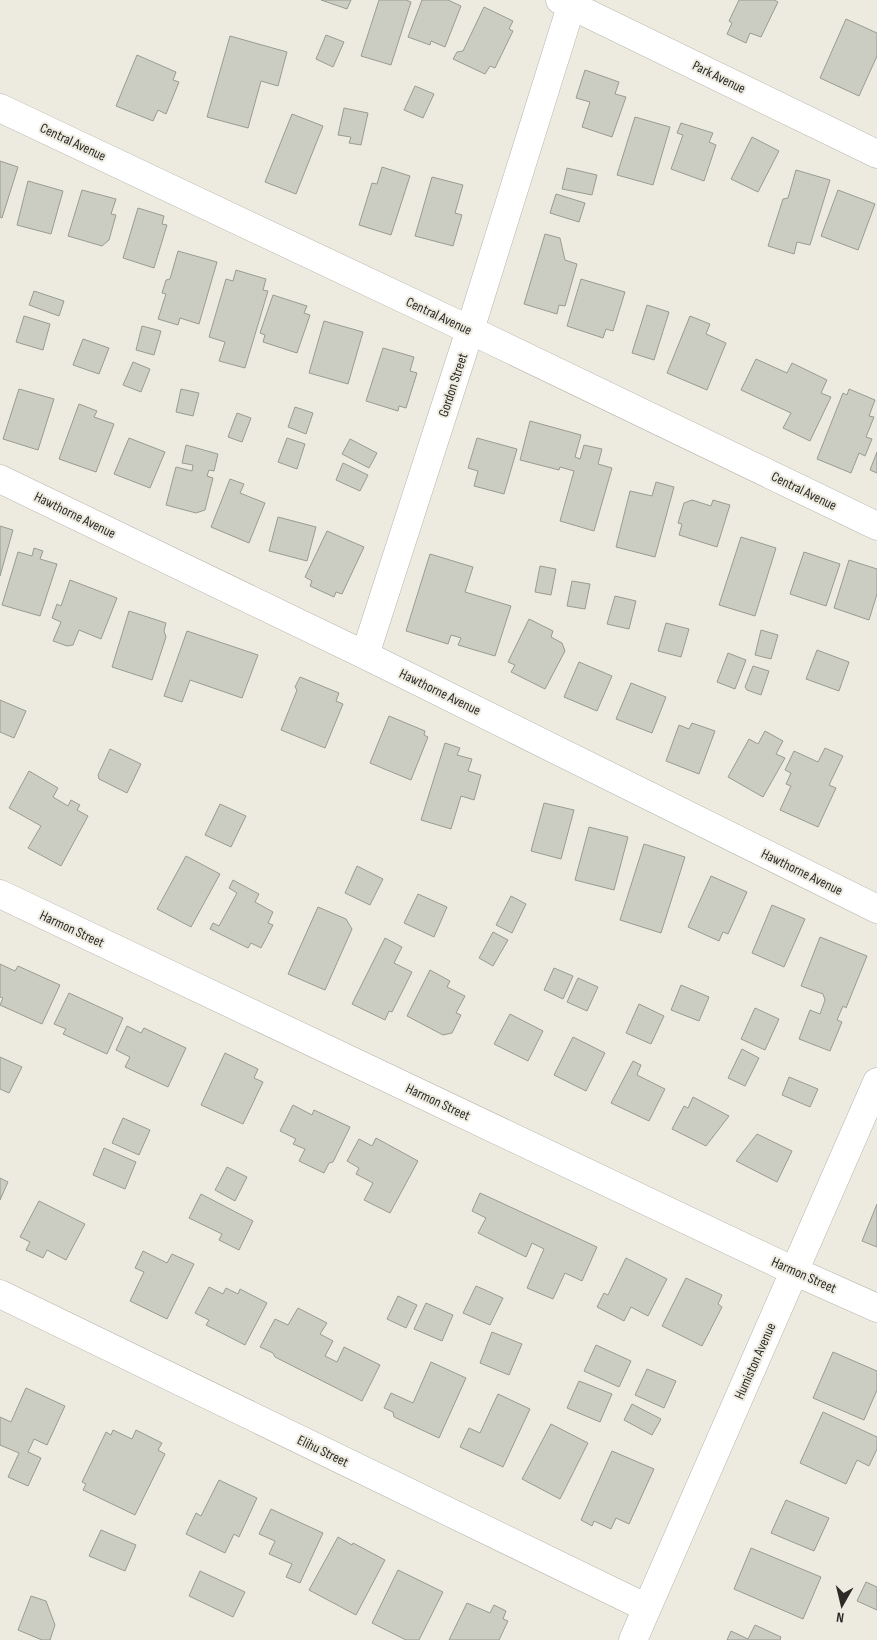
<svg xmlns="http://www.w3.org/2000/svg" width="877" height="1640" viewBox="0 0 877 1640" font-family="'Sofia Sans Condensed',sans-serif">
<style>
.building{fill:#cbcdc3;stroke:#999c92}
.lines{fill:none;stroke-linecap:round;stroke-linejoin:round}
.minor-casing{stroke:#b7b4ab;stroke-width:29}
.minor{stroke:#fff;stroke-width:28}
.labels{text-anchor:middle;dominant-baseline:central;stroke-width:4;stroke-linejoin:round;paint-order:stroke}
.street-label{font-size:14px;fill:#2c2b27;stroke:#edebe0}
</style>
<rect width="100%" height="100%" fill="#edebe0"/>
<path class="building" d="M321 0H351L347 9Z
M379 0H406L411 2 391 65 361 56Z
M422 0H448L461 6 445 47 431 41 430 45 408 37Z
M739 0H774L778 2 761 37 750 33 746 43 727 34 732 23 729 21Z
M484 7 513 21 509 29 513 31 495 68 490 66 485 74 453 59 457 52 463 51Z
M846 19 877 33V56L859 96 820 78Z
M326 35 344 42 333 67 316 59Z
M230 36 287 52 278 86 261 81 248 128 207 117Z
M137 55 176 72 173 80 179 82 166 114 158 110 153 121 116 106Z
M585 70 619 82 615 94 626 97 612 137 582 127 590 102 576 98Z
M415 86 434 94 423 118 404 110Z
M344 108 368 113 361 145 349 143 351 137 338 135Z
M292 114 323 126 296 194 265 182Z
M635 117 670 127 653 185 617 175Z
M681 123 713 133 709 142 716 145 704 181 671 169 683 135 677 133Z
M752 137 779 151 758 192 731 179Z
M0 161 18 167 2 218 0 217Z
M382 167 410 176 391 235 359 225 372 183 377 184Z
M567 168 597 175 592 195 562 189Z
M796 170 830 180 810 245 797 242 794 254 768 246 783 199 788 198Z
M432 177 463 185 455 213 462 215 453 246 415 236Z
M28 181 63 191 51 234 17 225Z
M82 190 116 199 111 214 116 215 109 240 102 246 68 236Z
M838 190 875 204 858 250 821 236Z
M556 194 585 203 579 222 550 213Z
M138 208 164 216 162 224 167 225 154 268 123 258Z
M545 234 560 238 565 260 577 264 565 306 559 305 557 314 524 304Z
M178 251 217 262 199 324 180 318 178 325 158 319 166 294 162 293 166 280 170 279Z
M236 270 266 279 263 290 268 291 245 368 219 361 225 342 209 337 226 279 233 281Z
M581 279 625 292 613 331 606 329 603 338 567 326Z
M34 291 64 301 59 316 29 305Z
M273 295 307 306 304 313 310 315 297 353 263 342 265 335 260 333Z
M647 305 669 312 654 360 632 353Z
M24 316 50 324 43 350 16 342Z
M690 316 710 324 706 334 726 343 707 390 667 373Z
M324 321 363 332 348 384 309 373Z
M142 326 161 331 154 355 136 350Z
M83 339 109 348 99 374 73 365Z
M383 348 414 357 410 371 417 373 406 408 399 406 398 411 366 401Z
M756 359 787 373 792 363 827 380 821 393 831 397 810 441 783 428 791 413 741 390Z
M133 362 150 369 141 392 123 385Z
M19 389 54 399 38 450 3 439Z
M181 389 199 393 193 416 176 412Z
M849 389 875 400 869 416 874 417 866 437 872 439 865 456 859 453 851 473 817 459 843 393 847 395Z
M79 404 97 411 94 417 114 424 96 472 59 459Z
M295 407 313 413 306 434 288 427Z
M237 413 251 418 242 442 228 437Z
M530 421 581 435 575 457 580 459 584 445 602 449 598 464 612 468 594 531 560 521 574 471 560 467 559 470 520 460Z
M129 438 165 452 150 488 114 474Z
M287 438 305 444 297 469 278 462Z
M477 438 517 449 504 494 474 486 478 471 468 468Z
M350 439 377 453 369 468 342 454Z
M186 445 218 454 214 471 209 470 207 476 213 478 205 510 196 513 166 505 176 467 192 471 193 465 182 463Z
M877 452V473L870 470Z
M343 463 368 475 360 491 336 480Z
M230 479 244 484 240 493 265 503 249 543 211 527Z
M656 482 674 487 655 557 616 547 630 491 652 496Z
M692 500 711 506 713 500 730 505 717 547 679 535 682 524 678 523 684 503Z
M278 517 316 527 307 561 269 551Z
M0 526 13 530 0 576Z
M327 531 364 547 342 594 336 592 334 597 310 586 312 581 305 577Z
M741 537 776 548 755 616 719 605Z
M34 548 43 551 40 559 57 564 40 616 2 605 18 552 32 556Z
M804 552 840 564 826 606 790 594Z
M430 554 473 567 465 592 511 606 495 656 458 645 461 638 451 635 448 644 406 631Z
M849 560 877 569V594L869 620 834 608Z
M540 566 556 569 551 595 535 592Z
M70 580 117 598 101 639 79 630 73 645 67 646 53 641 61 622 52 618 57 604 61 606Z
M572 581 590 584 585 609 567 606Z
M615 596 636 601 629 629 607 624Z
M129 611 166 623 164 631 166 637 152 680 112 667Z
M529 619 553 631 551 637 562 643 565 651 545 689 511 672 515 665 508 662Z
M666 623 689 629 681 657 658 651Z
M761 630 778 635 771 659 755 655Z
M187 631 258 655 242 698 190 680 182 702 164 696Z
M817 650 849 662 839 691 806 679Z
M728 653 746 660 735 689 717 682Z
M579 662 612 676 597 711 564 697Z
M753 666 769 671 761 695 747 690 745 687Z
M300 677 339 693 336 701 343 704 325 748 281 730 297 690 295 687Z
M631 683 666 697 652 733 616 719Z
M0 700 26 711 14 738 0 732Z
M389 716 425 731 424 735 428 737 411 780 370 763Z
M692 723 715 731 699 774 666 761 679 725 689 729Z
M765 731 783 741 776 754 785 758 763 797 728 777 749 739 758 744Z
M445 743 460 748 457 755 472 759 468 771 481 775 474 800 461 796 451 829 421 820Z
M825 748 843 756 829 785 836 788 818 827 780 810 791 786 786 784 791 773 785 770 794 751 818 762Z
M110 749 141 764 127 793 99 779 98 775Z
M29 771 58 788 53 797 68 806 71 800 80 805 77 810 88 816 61 866 28 848 41 826 9 808Z
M544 803 574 810 561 859 531 851Z
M220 804 246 816 231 847 205 835Z
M589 827 628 837 614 890 575 880Z
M644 844 685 857 661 933 620 920Z
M186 856 220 874 191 927 157 909Z
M357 866 383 879 370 905 345 893Z
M711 876 747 892 728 934 723 932 719 941 688 927Z
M233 880 259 894 255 902 273 912 268 923 273 925 261 948 251 943 248 948 210 929 213 923 219 926 237 893 229 888Z
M418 894 447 907 434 937 404 923Z
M511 896 526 904 512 933 496 925Z
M772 905 805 919 784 967 752 953Z
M318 907 346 919 352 929 325 990 288 974Z
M493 932 508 940 493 966 479 958Z
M820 937 867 956 846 1008 843 1006 837 1020 842 1022 830 1051 799 1039 810 1010 820 1014 825 1000 823 994 801 986Z
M385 938 402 947 394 963 412 972 392 1012 389 1011 385 1020 352 1004Z
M0 964 15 971 18 966 60 985 42 1024 0 1005 3 998 0 997Z
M554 968 573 976 563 999 544 990Z
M430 970 450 981 447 987 465 996 456 1013 461 1015 452 1033 443 1035 407 1016Z
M578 978 598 987 587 1011 567 1002Z
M681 985 709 997 699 1021 671 1010Z
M69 993 123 1018 107 1054 63 1034 66 1029 54 1024Z
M639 1004 664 1016 651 1044 626 1033Z
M755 1008 779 1019 765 1050 741 1039Z
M510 1014 543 1031 528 1061 494 1044Z
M127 1026 141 1033 144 1028 186 1048 168 1087 125 1067 130 1057 116 1050Z
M573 1037 605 1053 586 1091 554 1075Z
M742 1049 759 1058 745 1086 728 1078Z
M225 1053 258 1069 254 1078 263 1082 243 1124 201 1105Z
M0 1057 22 1067 9 1093 0 1089Z
M633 1061 641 1065 637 1075 665 1089 649 1121 611 1103Z
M789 1077 818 1089 810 1107 782 1095Z
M693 1097 729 1116 706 1146 672 1129 684 1106 688 1108Z
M293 1105 312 1115 314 1110 350 1127 333 1162 329 1163 324 1173 299 1161 305 1149 293 1144 296 1139 280 1131Z
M123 1118 150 1130 139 1155 112 1143Z
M757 1134 792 1151 777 1182 736 1161Z
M376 1138 418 1161 390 1213 364 1200 373 1183 356 1174 359 1168 347 1161 359 1139 372 1146Z
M104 1148 136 1162 125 1189 93 1175Z
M227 1167 247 1177 235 1201 215 1190Z
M0 1178 8 1182 0 1200Z
M480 1193 597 1247 582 1281 565 1273 553 1299 527 1288 544 1249 532 1243 526 1257 478 1233 486 1218 472 1211Z
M201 1194 253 1221 239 1250 219 1240 222 1234 189 1218Z
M39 1201 85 1224 66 1260 47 1250 43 1258 26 1250 30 1242 20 1237Z
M877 1204V1247L862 1241Z
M143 1251 167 1263 172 1254 194 1264 167 1319 130 1301 144 1272 135 1268Z
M626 1258 667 1279 648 1316 631 1307 624 1321 597 1307 604 1293 608 1295Z
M686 1278 722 1295 718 1304 722 1307 702 1346 662 1326Z
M476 1286 503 1298 490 1325 463 1313Z
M209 1287 223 1294 226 1288 238 1294 240 1289 267 1303 245 1345 206 1325 209 1320 195 1313Z
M398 1296 417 1305 406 1328 387 1319Z
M426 1303 453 1315 442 1341 414 1329Z
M298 1308 327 1323 320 1334 333 1341 325 1356 337 1362 344 1347 380 1365 362 1401 275 1357 273 1353 260 1347 275 1319 288 1325Z
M492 1332 522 1344 509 1375 480 1363Z
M596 1345 631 1361 619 1387 584 1371Z
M833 1352 877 1371V1390L864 1420 813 1398Z
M431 1362 466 1378 439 1438 394 1417 393 1412 384 1408 391 1393 413 1403Z
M647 1369 676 1381 664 1408 635 1395Z
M579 1381 612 1394 600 1422 567 1408Z
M26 1388 65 1406 47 1445 34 1439 28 1452 41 1458 28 1486 8 1477 19 1453 0 1445V1417L11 1422Z
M498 1394 530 1409 503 1467 460 1447 469 1428 480 1433Z
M632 1404 661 1419 652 1435 624 1420Z
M823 1412 877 1437V1449L869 1466 857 1460 846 1484 800 1463Z
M551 1424 588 1443 560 1499 522 1479Z
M113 1430 132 1439 136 1430 162 1443 158 1450 165 1454 135 1515 83 1490 86 1484 82 1482 106 1432 111 1435Z
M612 1451 654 1469 629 1524 616 1518 611 1529 594 1521 592 1526 581 1520Z
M219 1480 257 1498 239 1537 234 1534 225 1553 186 1534 196 1513 201 1516Z
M786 1500 829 1518 814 1551 771 1533Z
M271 1509 323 1533 300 1583 286 1577 292 1564 269 1554 275 1541 259 1534Z
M101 1530 136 1545 125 1571 89 1556Z
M338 1537 352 1545 353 1543 385 1560 356 1615 309 1590Z
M751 1548 821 1577 803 1619 734 1589Z
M398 1570 443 1592 419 1640H406L372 1623Z
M200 1571 245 1592 233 1617 189 1596Z
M866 1582 877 1587V1610L857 1601Z
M31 1596 46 1601 55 1625 50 1640H42L18 1630Z
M467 1603 490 1613 494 1605 506 1611 503 1619 508 1621 499 1640H449Z
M755 1625 781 1637 780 1640H727L731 1631 748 1639Z"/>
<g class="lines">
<g class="minor-casing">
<path id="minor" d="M560 0 877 154
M0 108 470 330 877 526
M0 479 365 655 877 909
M365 655 470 330 573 0
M0 894 794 1271 877 1308
M0 1294 647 1608
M633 1640 877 1082"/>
</g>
<use href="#minor" class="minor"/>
</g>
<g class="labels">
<g class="street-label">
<text transform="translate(719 77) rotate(26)">Park Avenue</text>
<text transform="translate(73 142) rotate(25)">Central Avenue</text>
<text transform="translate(439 316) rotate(25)">Central Avenue</text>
<text transform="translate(453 385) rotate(-72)">Gordon Street</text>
<text transform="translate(804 491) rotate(26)">Central Avenue</text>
<text transform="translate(75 515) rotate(26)">Hawthorne Avenue</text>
<text transform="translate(440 692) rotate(26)">Hawthorne Avenue</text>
<text transform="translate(802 872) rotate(26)">Hawthorne Avenue</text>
<text transform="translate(72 929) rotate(25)">Harmon Street</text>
<text transform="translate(438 1102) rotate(25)">Harmon Street</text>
<text transform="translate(804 1275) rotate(24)">Harmon Street</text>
<text transform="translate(755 1361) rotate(-66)">Humiston Avenue</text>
<text transform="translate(323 1451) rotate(26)">Elihu Street</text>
</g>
</g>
<g transform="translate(842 1605) rotate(188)" stroke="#edebe0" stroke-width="4" paint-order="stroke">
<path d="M0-4L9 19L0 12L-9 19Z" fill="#2c2b27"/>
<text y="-8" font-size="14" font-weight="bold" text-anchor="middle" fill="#2c2b27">N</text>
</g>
</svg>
